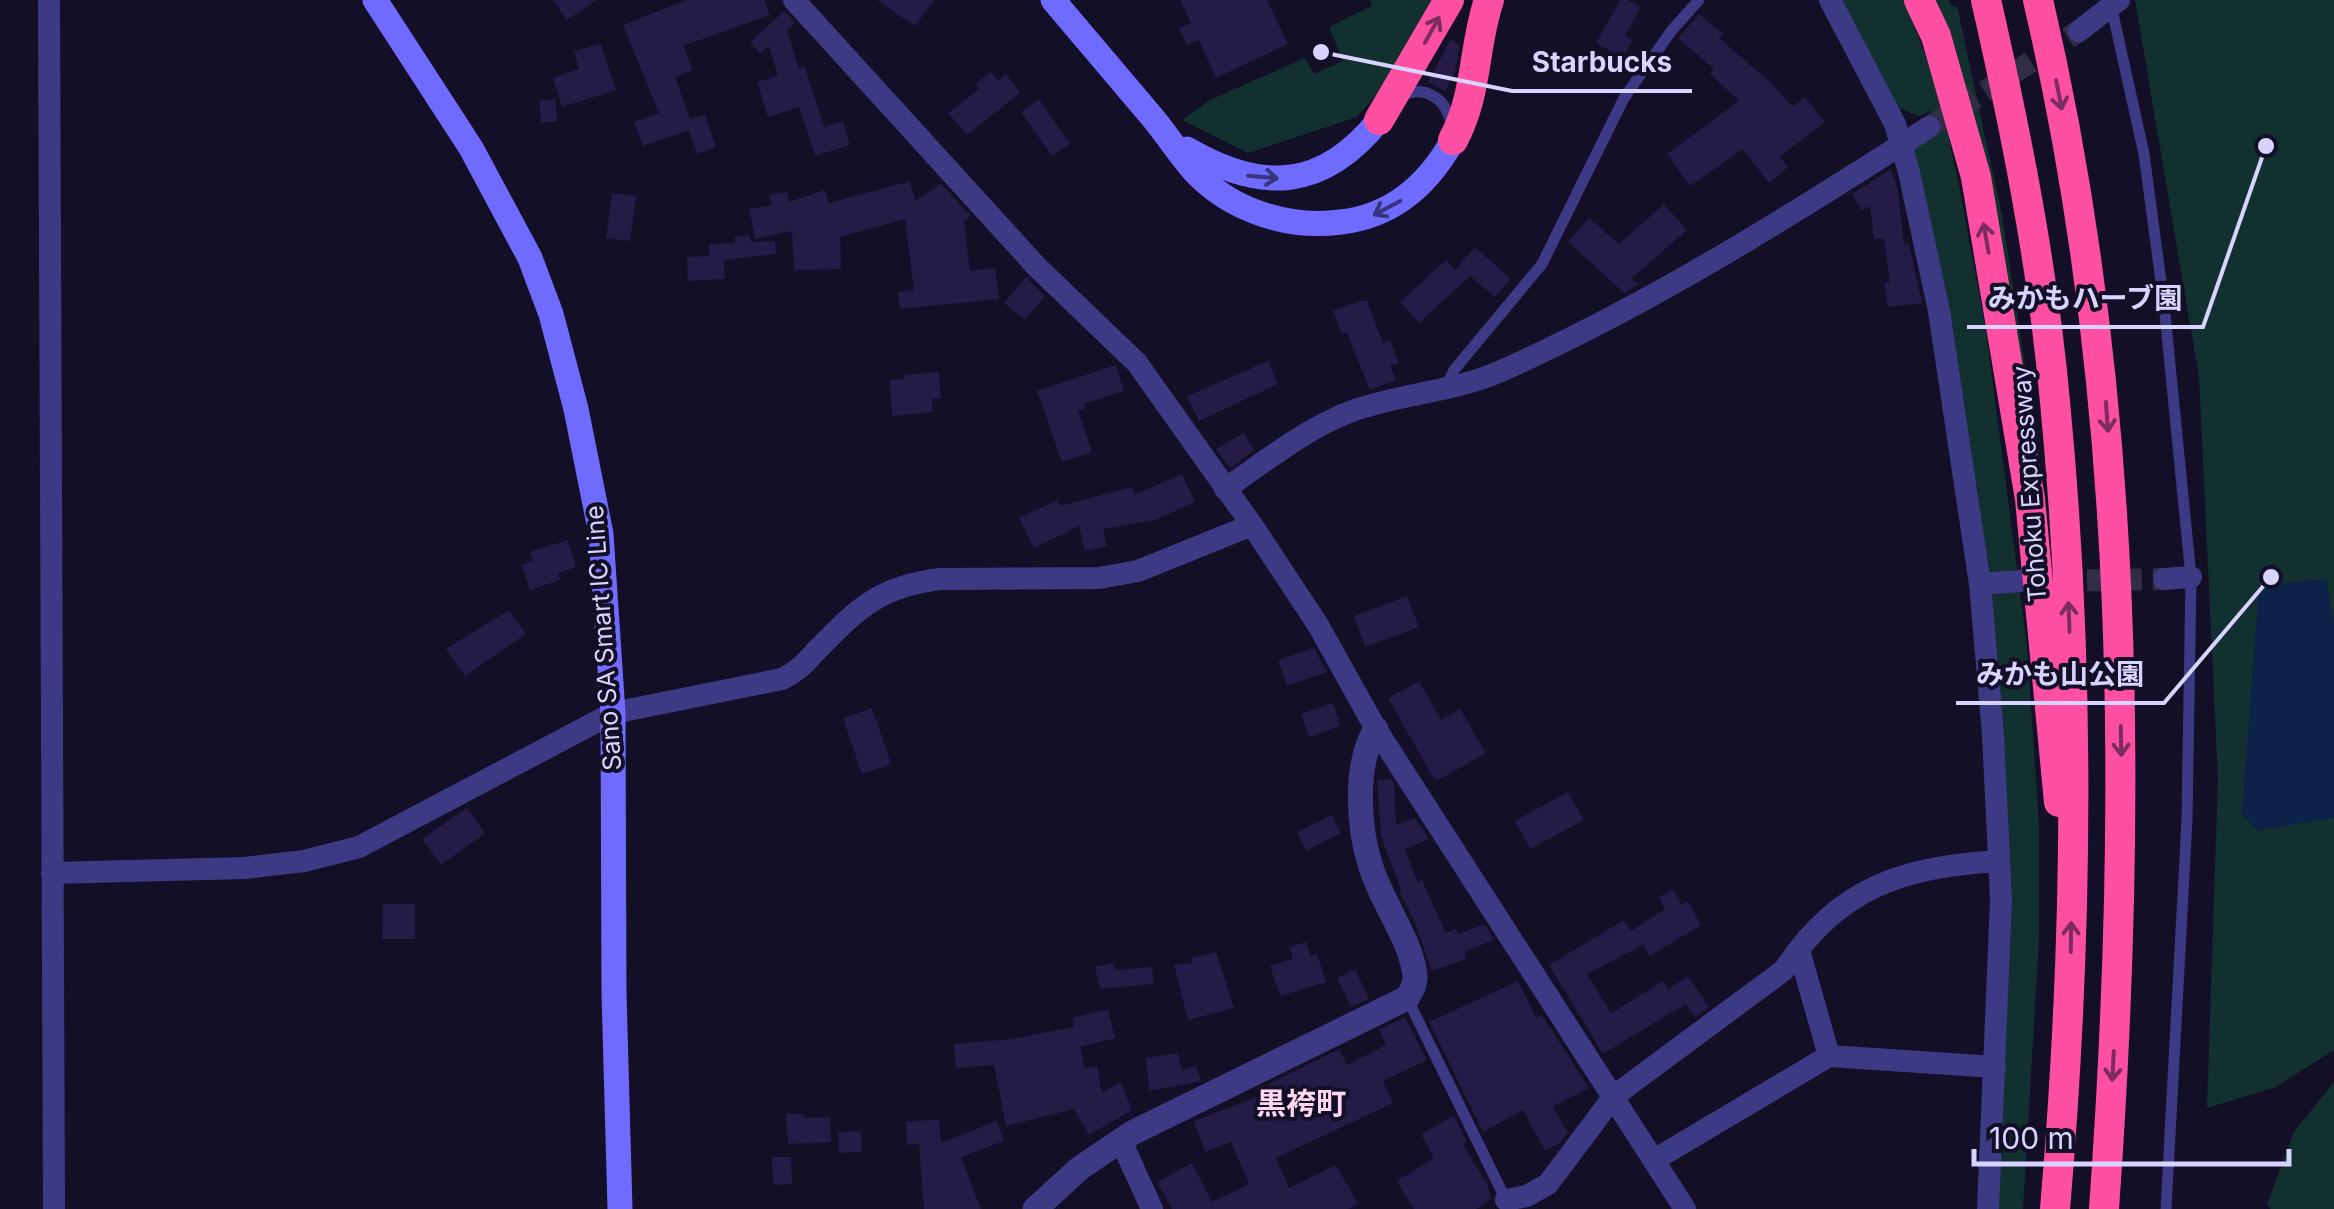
<svg xmlns="http://www.w3.org/2000/svg" width="2334" height="1209" viewBox="0 0 2334 1209" font-family="Inter,'Noto Sans JP',sans-serif">
<style>
.green{fill:#12302f}
.water{fill:#0c2248}
.building{fill:#241b47}
.lines{fill:none;stroke-linecap:round;stroke-linejoin:round}
.minor-tunnel{stroke:#312d47;stroke-width:22;stroke-dasharray:22 11;stroke-linecap:butt}
.service{stroke:#3d3a85;stroke-width:11}
.minor{stroke:#3d3a85;stroke-width:22}
.tertiary{stroke:#3d3a85;stroke-width:25}
.secondary{stroke:#6f6bff;stroke-width:25}
.motorway{stroke:#ff4fa3;stroke-width:30}
.oneway{stroke:#7d2c5e}
.oneway2{stroke:#38347d}
.labels{text-anchor:middle;dominant-baseline:central;stroke-width:8;stroke-linejoin:round;paint-order:stroke}
.street-label{font-size:25px;fill:#d9d4ff;stroke:#130f26}
.quarter-label{font-size:30px;font-weight:bold;fill:#ffd6f0;stroke:#130f26}
.leader{fill:none;stroke:#d9d4ff;stroke-width:4}
.callout-dot{fill:#d9d4ff;stroke:#130f26;stroke-width:4}
.callout-label{font-size:28px;text-anchor:middle;font-weight:bold;fill:#d9d4ff;stroke:#130f26;stroke-width:8;stroke-linejoin:round;paint-order:stroke}
</style>
<rect width="100%" height="100%" fill="#130f26"/>
<path class="green" d="M1370 0H1432L1384 86 1357 117 1248 153 1182 120 1210 100 1305 58 1314 74 1343 61 1329 27 1372 6Z
M1838 0H1905L1939 93 1959 185 1986 331 2027 646 2039 825V939L2023 1209H1991L1992 643 1909 148 1936 127 1932 111 1919 116 1899 108Z
M1928 0H1949L1951 6H1957L2002 215 2025 365H2019Z
M2135 0H2334V1050L2276 1087 2207 1108 2218 778 2199 377Z
M2334 1082V1209H2271L2267 1204 2294 1132Z"/>
<path class="water" d="M2326 579 2334 627V818L2257 830 2242 814 2259 586Z"/>
<path class="building" d="M553 0H597L567 20Z
M687 0H764L770 15 683 46 693 70 675 77 690 119 705 114 716 147 697 154 689 130 643 146 634 122 659 113 623 25Z
M877 0H934L915 26Z
M1180 0H1267L1288 44 1216 78 1199 40 1187 45 1179 28 1191 23Z
M1620 0H1628L1641 7 1625 36 1633 40 1623 58 1596 43Z
M784 11 795 23 787 30 799 69 805 67 824 127 843 121 850 145 815 156 799 107 768 117 757 82 778 76 769 46 760 53 750 42Z
M1699 14 1723 34 1719 38 1770 82 1793 107 1805 97 1825 122 1780 157 1788 167 1769 183 1743 149 1690 186 1667 154 1739 101 1710 74 1714 69 1678 38Z
M1450 40 1460 45 1455 72 1445 91 1428 82Z
M601 44 616 90 562 107 553 78 579 69 574 51Z
M991 72 998 81 1006 74 1020 93 967 135 948 113 979 89 975 84Z
M555 99 557 121 541 123 539 101Z
M1039 99 1070 144 1052 156 1021 112Z
M1891 169 1898 190 1904 245 1909 244 1922 303 1888 307 1884 283 1890 282 1884 238 1874 239 1870 206 1862 211 1852 194Z
M910 181 915 201 941 184 971 216 964 221 970 271 995 268 999 299 900 309 898 292 914 290 905 219 840 237 841 269 794 270 792 231 755 239 749 209 771 205 769 195 787 192 789 202 825 190 829 203Z
M612 193 636 196 630 241 606 238Z
M1664 204 1687 230 1632 278 1639 284 1624 293 1568 242 1589 218 1619 244Z
M750 235 751 242 775 241 776 254 724 260 725 279 688 281 687 257 709 256V244L735 243V237Z
M1475 247 1511 279 1495 297 1470 276 1419 323 1400 302 1446 260 1455 270Z
M1026 277 1045 296 1025 320 1004 303Z
M1360 301H1367L1383 343 1390 340 1399 363 1390 366 1396 380 1370 390 1347 333 1342 334 1333 311Z
M1268 361 1278 384 1199 421 1187 396Z
M1116 365 1124 391 1084 404 1086 408 1078 411 1092 452 1062 462 1037 391Z
M939 372 941 399H932L933 412 892 416 890 380 904 379 903 375Z
M1244 433 1254 450 1230 468 1216 449Z
M1182 474 1195 502 1155 520 1103 529 1107 546 1085 551 1079 526 1034 548 1019 518 1057 500 1060 506 1132 487 1134 495Z
M568 540 576 567 558 573 560 580 530 590 522 565 533 561 530 552Z
M1407 596 1419 627 1365 647 1354 616Z
M509 610 526 634 465 676 446 649Z
M1314 648 1327 672 1287 686 1278 660Z
M1419 681 1441 720 1460 709 1486 753 1440 779H1434L1388 698Z
M1333 703 1340 726 1309 737 1301 714Z
M872 708 891 764 862 774 843 718Z
M1391 779 1394 784 1396 825 1415 818 1429 839 1405 849 1418 883 1422 880 1446 933 1456 929 1458 934 1484 924 1494 940 1464 952 1466 959 1432 971 1414 920 1399 891 1401 890 1381 837 1377 780Z
M1568 792 1584 820 1530 849 1515 821Z
M467 808 485 833 441 865 422 839Z
M1332 815 1341 833 1306 851 1297 832Z
M1673 889 1681 905 1688 901 1701 925 1650 956 1643 945 1587 974 1611 1013 1663 981 1668 990 1688 976 1709 1007 1695 1017 1686 1004 1603 1054 1549 965 1624 920 1631 931 1665 909 1659 897Z
M383 904H415V939H382Z
M1306 942 1310 956 1317 954 1326 982 1280 996 1270 966 1293 959 1289 947Z
M1216 952 1234 1008 1188 1020 1174 965 1192 963 1191 958Z
M1114 963 1115 970 1152 967 1154 984 1100 989 1095 967Z
M1355 969 1369 999 1351 1007 1337 978Z
M1518 981 1536 1018 1542 1015 1589 1088 1553 1106 1568 1133 1560 1143 1545 1151 1523 1110 1483 1132 1429 1022Z
M1108 1009 1115 1038 1080 1047 1085 1068 1097 1066 1102 1093 1121 1082 1132 1110 1089 1135 1074 1109 1006 1126 994 1065 956 1068 954 1044 1012 1039 1074 1027 1072 1018Z
M1405 1017 1427 1060 1383 1081 1393 1103 1276 1158 1289 1188 1336 1165 1358 1204 1348 1209H1172L1157 1182 1192 1163 1212 1202 1249 1184 1231 1142 1205 1152 1194 1121 1270 1092 1267 1085 1339 1049 1347 1065 1386 1045 1379 1030Z
M1178 1053 1182 1071 1195 1065 1202 1081 1149 1091 1146 1058Z
M786 1114H803L804 1118 830 1117 831 1142 788 1144Z
M1454 1116 1467 1142 1464 1143 1465 1149 1488 1185 1491 1199 1476 1209H1414L1397 1181 1434 1158 1421 1134Z
M939 1119 941 1143 997 1121 1004 1141 961 1157 981 1209H924L919 1144 907 1145 906 1122Z
M861 1131 862 1152 839 1153 838 1132Z
M772 1157H791L792 1184 773 1185Z"/>
<g class="lines">
<path class="minor-tunnel" d="M1929 127 2079 31
M2054 581 2164 579"/>
<path class="service" d="M2111 5 2144 154 2164 304 2191 577 2187 820 2166 1209
M1400 97C1424 83 1447 99 1451 124
M1446 388 1454 370 1542 264 1624 98 1672 30 1699 0
M1407 998 1506 1200"/>
<path class="minor" d="M49 0 54 1209
M794 0 1037 267 1137 363 1252 525 1318 625 1376 729 1685 1209
M1830 0 1895 124 1909 172 1939 311 1980 584 1993 735 2001 900 1988 1209
M2079 31 2119 0
M1225 489C1266 461 1307 427 1355 410 1403 393 1454 392 1501 371 1651 304 1790 216 1929 127
M2164 579 2191 577
M1980 584 2021 581
M52 873 245 868 304 861 359 847 613 713 782 679C799 671 806 662 818 649 859 607 881 586 940 579L1099 578 1138 571 1252 525
M1799 950 1829 1056
M1121 1141 1152 1209
M1654 1160 1829 1056 1995 1067
M1506 1200 1527 1196 1548 1184 1614 1096 1784 970C1839 886 1904 867 1999 861"/>
<path class="tertiary" d="M1035 1209 1080 1168 1132 1133 1407 998C1413 989 1417 981 1414 969 1408 936 1381 900 1371 867 1358 828 1354 764 1376 729"/>
<path class="secondary" d="M375 0 471 148 530 258 551 314 576 409 601 534 613 713 614 993 620 1209
M1053 0C1084 37 1116 74 1147 111 1164 130 1178 153 1194 171 1231 211 1289 229 1341 222 1393 216 1428 185 1453 140
M1187 149C1262 193 1323 190 1379 120"/>
<path class="motorway" d="M1919 0 1936 36 1976 177 2030 499 2059 802
M1986 0C2016 132 2043 267 2055 402 2081 670 2078 941 2055 1209
M2038 0C2131 397 2133 804 2104 1209
M1379 120 1449 0
M1453 140C1478 94 1473 47 1489 0"/>
</g>
<defs><path id="oneway-shaft" d="M-6 0H5M1.5-3L5.5 0L1.5 3" fill="none" stroke-width="1.6" stroke-linecap="round" stroke-linejoin="round" transform="scale(2.5)"/></defs>
<g class="oneway">
<use href="#oneway-shaft" transform="translate(1432 30) rotate(-61)"/>
<use href="#oneway-shaft" transform="translate(2059 95) rotate(79)"/>
<use href="#oneway-shaft" transform="translate(1986 238) rotate(-100)"/>
<use href="#oneway-shaft" transform="translate(2107 417) rotate(86)"/>
<use href="#oneway-shaft" transform="translate(2069 617) rotate(-92)"/>
<use href="#oneway-shaft" transform="translate(2121 741) rotate(89)"/>
<use href="#oneway-shaft" transform="translate(2071 937) rotate(-89)"/>
<use href="#oneway-shaft" transform="translate(2113 1066) rotate(93)"/>
</g>
<g class="oneway2">
<use href="#oneway-shaft" transform="translate(1263 177) rotate(5)"/>
<use href="#oneway-shaft" transform="translate(1387 208) rotate(152)"/>
</g>
<g class="labels">
<g class="street-label">
<text transform="translate(2029 484) rotate(-94)">Tohoku Expressway</text>
<text transform="translate(603 638) rotate(-94)">Sano SA Smart IC Line</text>
</g>
<g class="quarter-label">
<text x="1301" y="1103">黒袴町</text>
</g>
</g>
<path class="leader" d="M1321 52L1512 91H1692M2266 146L2203 327H1967M2271 577L2164 703H1956"/>
<g class="callout-dot">
<circle cx="1321" cy="52" r="10"/>
<circle cx="2266" cy="146" r="10"/>
<circle cx="2271" cy="577" r="10"/>
</g>
<g class="callout-label">
<text x="1602" y="72">Starbucks</text>
<text x="2085" y="308">みかもハーブ園</text>
<text x="2060" y="684">みかも山公園</text>
</g>
<path d="M1974 1149v15h315v-15" fill="none" stroke="#d9d4ff" stroke-width="5"/>
<text x="1989" y="1149" font-size="30" fill="#d9d4ff" stroke="#130f26" stroke-width="8" paint-order="stroke">100 m</text>
</svg>
